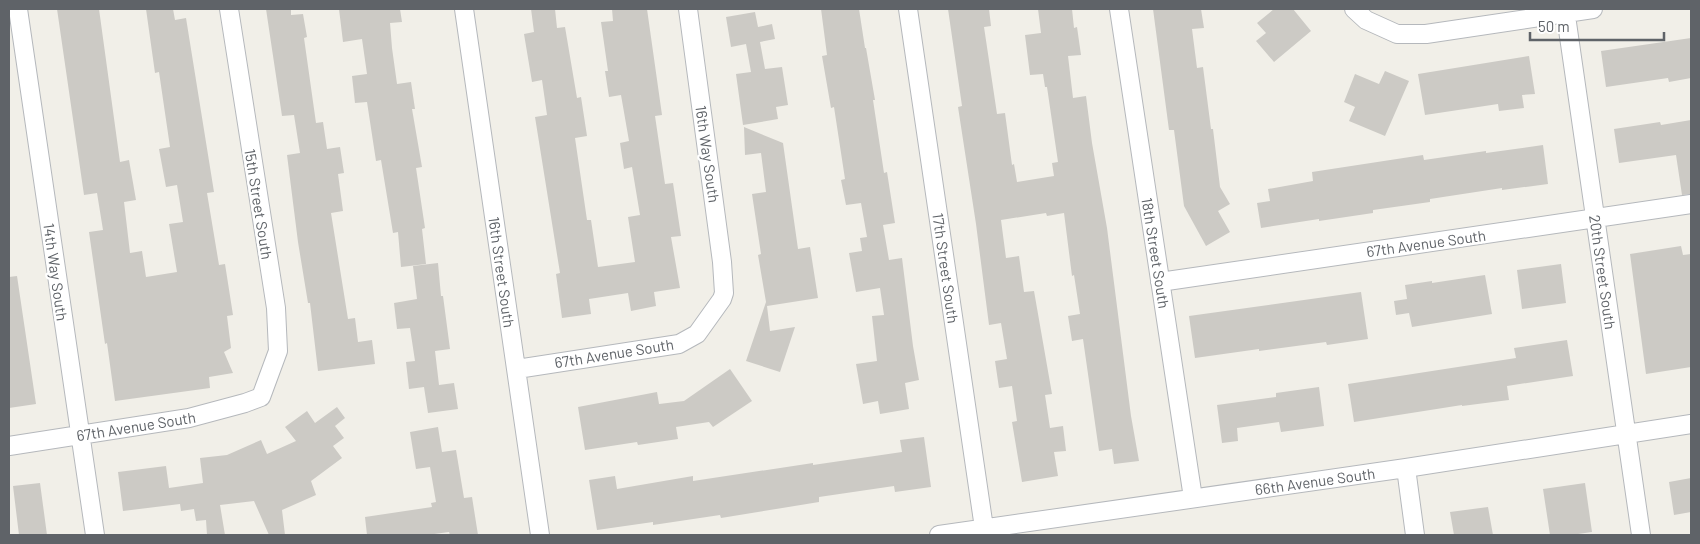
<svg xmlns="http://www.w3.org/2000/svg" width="1700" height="544" viewBox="0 0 1700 544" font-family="Barlow,sans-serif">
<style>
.building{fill:#cccac5}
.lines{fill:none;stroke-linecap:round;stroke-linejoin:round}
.minor-casing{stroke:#b5b8bc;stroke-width:20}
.minor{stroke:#fff;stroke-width:18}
.labels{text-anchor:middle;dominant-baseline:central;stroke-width:4.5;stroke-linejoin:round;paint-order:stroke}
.street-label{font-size:15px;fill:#5f6368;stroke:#fff}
</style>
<rect width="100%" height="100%" fill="#f1efe8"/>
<path class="building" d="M57 9H99L120 162 129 160 136 200 124 202 130 253 142 251 146 277 177 272 169 224 183 222 177 185 166 187 159 149 170 147 159 72 155 73 146 9H173L175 20 186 18 214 192 207 193 219 265 225 264 233 315 227 316 231 348 224 352 233 373 209 377 210 388 115 401 107 343 105 344 89 232 103 230 97 193 84 195Z
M266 9H291V15L303 14 307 37 304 38 316 123 323 122 327 149 340 147 344 173 338 174 343 211 331 213 348 319 355 318 358 342 372 340 375 364 318 371 310 303H308L298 242 287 155 300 153 294 115 282 116Z
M339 9H400L402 22 390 23 392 48 397 84 411 82 415 109H412L422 167 416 168 425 228 422 229 426 264 401 267 398 232 393 233 381 160 376 161 367 102 355 103 352 76 367 74 362 39 343 42Z
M531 9H555L557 28 565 27 577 98 581 97 587 136 575 138 587 220H591L598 267 635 262 628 217 640 215 632 167 624 169 620 143 629 141 621 95 609 97 605 71H608L601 22 613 21 612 9H647L662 115 655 116 665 184 673 183 681 236 671 237 680 288 654 292 656 306 631 311 628 293 589 299 591 314 562 318 556 274 560 273 535 117 547 115 542 80 532 82 524 34 534 32Z
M821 9H859L865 48H866L875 100H873L884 173 887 172 895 223 883 225 889 260 902 258 913 346 919 380 905 383 909 409 880 414 878 401 863 404 856 364 877 361 872 316 884 315 880 288 856 292 849 253 862 251 860 238 867 237 861 203 846 205 841 180 845 179 834 107 831 108 822 56 827 55Z
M948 9H989L991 26 984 27 997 114 1005 113 1012 165 1014 164 1017 182 1054 176 1052 163 1058 162 1047 87H1045L1043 74 1030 75 1025 35 1041 33 1038 9H1072L1074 28 1077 27 1081 55 1068 56 1073 98 1086 96 1092 143 1107 228 1131 416 1139 461 1114 464 1112 449 1099 451 1083 339 1072 341 1068 316 1080 314 1074 275 1072 276 1064 213 1047 216 1046 213 1001 220 1006 258 1019 256 1024 292 1034 291 1052 394 1045 395 1050 428 1063 426 1066 451 1054 452 1058 476 1022 482 1012 422 1017 421 1012 386 999 388 995 361 1007 359 1001 323 989 325 976 224 958 107 962 106Z
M1153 9H1201L1204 28 1192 29 1197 68 1203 67 1211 129H1213L1220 187 1230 204 1218 211 1230 232 1206 246 1184 206 1174 130H1169Z
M1274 9H1293L1311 31 1274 62 1256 41 1266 33 1257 23Z
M755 12 758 27 772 24 775 39 760 42 765 69 782 67 788 105 776 107 778 119 743 125 736 74 751 72 746 44 731 47 726 17Z
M1691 38V78L1669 82 1668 78 1606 87 1601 51Z
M1529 56 1535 94 1522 95 1524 108 1499 111 1498 104 1425 115 1418 74Z
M1385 71 1409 81 1385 136 1349 121 1355 107 1344 102 1355 74 1379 84Z
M1691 120V194L1682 195 1676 155 1619 163 1614 129 1660 122 1661 125Z
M744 127 783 143 798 249 810 247 818 298 767 306 770 331 795 327 780 372 746 361 766 302 758 255 761 254 752 194 766 192 761 153 745 155Z
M1543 145 1548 184 1502 190V188L1430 199V202L1373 210V213L1319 221V219L1261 228 1257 203 1270 201 1268 189 1313 181 1312 172 1423 155 1424 160 1486 151V153Z
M1681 246 1683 255 1691 254V367L1646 374 1630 254Z
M438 263 441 296H443L450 349 435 351 439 385 454 383 458 409 428 413 424 387 409 389 406 362 415 361 410 328 397 329 394 303 417 299 413 266Z
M1561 264 1566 303 1522 309 1517 270Z
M1485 275 1492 314 1412 327 1409 313 1396 315 1394 301 1407 299 1405 285 1432 281V283Z
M17 276 36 404 9 408V277Z
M1361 292 1368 339 1327 345 1326 342 1259 351V349L1195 358 1189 316Z
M1567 340 1573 376 1507 386 1509 400 1462 406V405L1354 422 1348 384 1516 358 1514 348Z
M730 369 752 401 713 427 709 422 676 427 678 439 638 445 637 442 585 450 578 407 657 392 659 404 684 401Z
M1319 387 1324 426 1281 432 1279 422 1237 428 1238 441 1222 443 1217 405 1276 397V393Z
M337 407 345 418 335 426 344 438 333 446 342 458 311 481 316 495 282 510 285 535H269L254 501 220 505 225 535H207L206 520 196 521 194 509 181 511 180 504 123 511 118 472 166 466 169 488 203 483 200 458 227 455 261 440 267 454 296 441 285 427 307 411 315 423Z
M438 427 442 452 456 450 464 498 472 497 478 535H450L449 532 427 535H367L365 517 432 507 431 503 436 502 430 467 416 469 410 432Z
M924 437 931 487 895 492 894 486 819 497V502L721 518 720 515 653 525V522L597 530 589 480 615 476 617 489 693 476V481L813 463V465L902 452 900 440Z
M1691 478V512L1674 515 1669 482Z
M40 483 47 535H19L13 486Z
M1585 483 1592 532 1571 535H1550L1543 489Z
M1488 507 1493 535H1454L1450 512Z"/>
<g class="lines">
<g class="minor-casing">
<path id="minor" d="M18 9 95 535
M464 9 540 535
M908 9 984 528
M1119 9 1193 498
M1354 9 1366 20 1397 34H1426L1593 9
M1565 9 1641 535
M1160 282 1691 204
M517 369 679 344 697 334 722 299 724 293 722 262 688 9
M9 446 189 418 245 403 261 397 278 351 276 308 229 9
M1406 468 1415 535
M939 535 1406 468 1691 424"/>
</g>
<use href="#minor" class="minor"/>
</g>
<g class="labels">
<g class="street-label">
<text transform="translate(708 154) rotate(82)">16th Way South</text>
<text transform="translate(259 204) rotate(81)">15th Street South</text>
<text transform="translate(1426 243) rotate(-8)">67th Avenue South</text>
<text transform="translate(1156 253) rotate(81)">18th Street South</text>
<text transform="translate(946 268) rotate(82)">17th Street South</text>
<text transform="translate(56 272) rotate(82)">14th Way South</text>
<text transform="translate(502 272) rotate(82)">16th Street South</text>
<text transform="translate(1603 272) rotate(82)">20th Street South</text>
<text transform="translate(614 353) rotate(-9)">67th Avenue South</text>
<text transform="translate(136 426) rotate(-9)">67th Avenue South</text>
<text transform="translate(1315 481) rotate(-8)">66th Avenue South</text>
</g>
</g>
<rect width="1700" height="544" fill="none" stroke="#5f6368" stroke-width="20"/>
<path d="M1530 32v8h134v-8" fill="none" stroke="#5f6368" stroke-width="2.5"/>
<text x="1538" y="32" font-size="15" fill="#5f6368" stroke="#ffffff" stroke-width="4" paint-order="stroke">50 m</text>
</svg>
